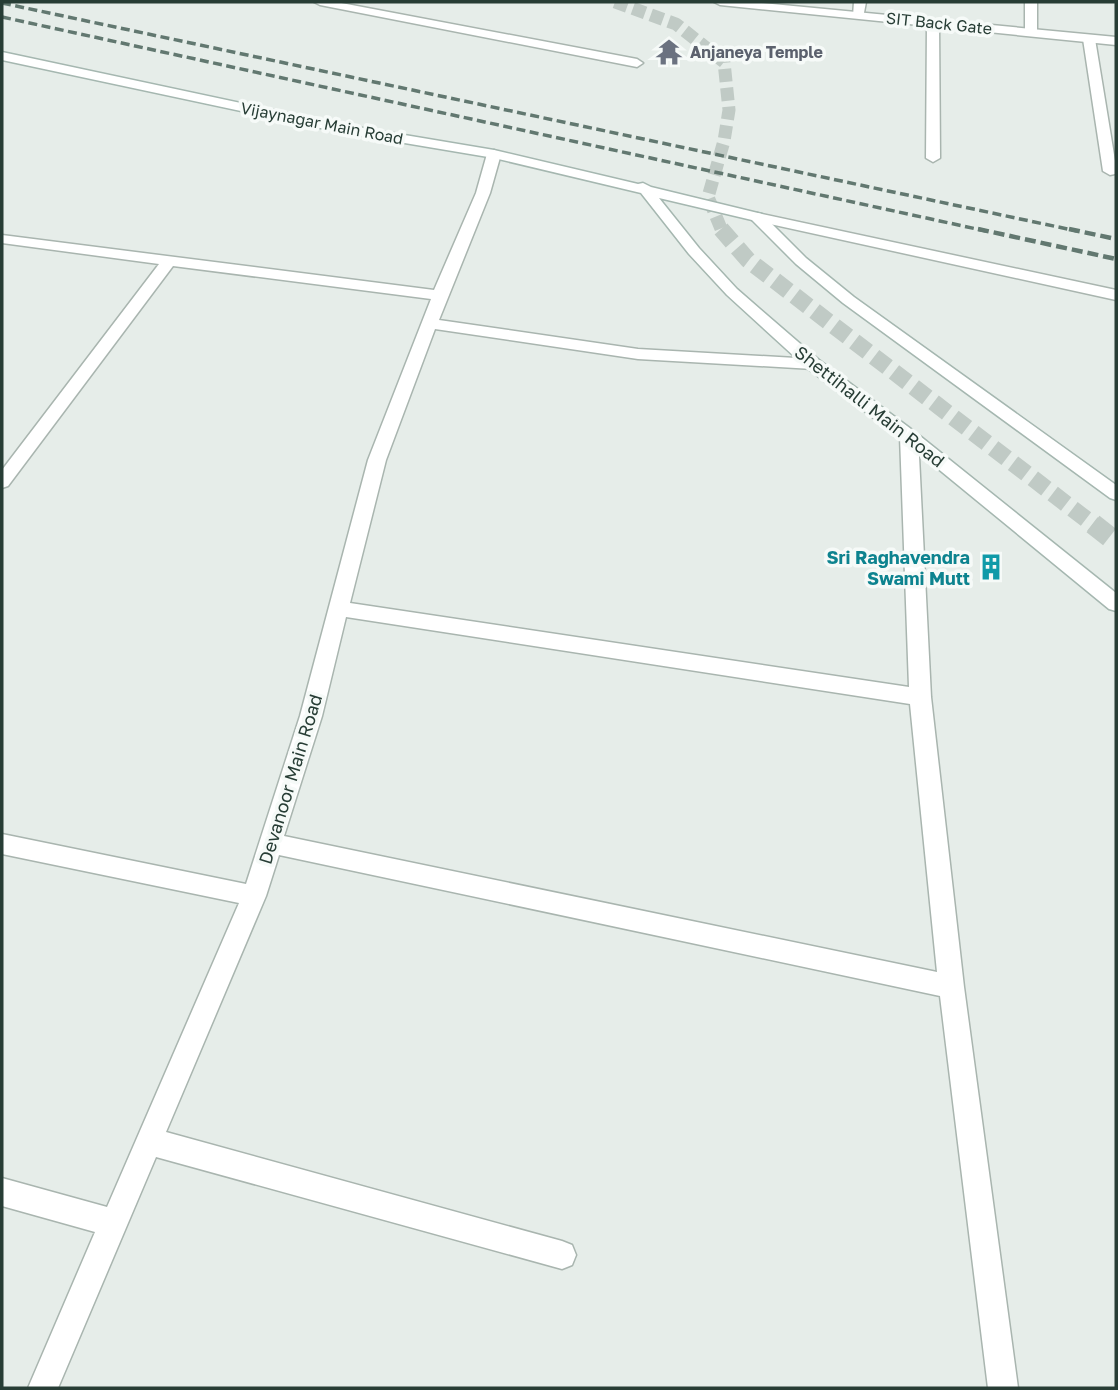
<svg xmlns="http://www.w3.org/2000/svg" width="1118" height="1390" viewBox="0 0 1118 1390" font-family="'Golos Text',sans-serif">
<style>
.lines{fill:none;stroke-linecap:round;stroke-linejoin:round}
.tertiary-tunnel-far2{stroke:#c0cac5;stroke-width:13;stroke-dasharray:13 6;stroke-linecap:butt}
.tertiary-tunnel-far1{stroke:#c0cac5;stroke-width:17;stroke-dasharray:17 8;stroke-linecap:butt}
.tertiary-tunnel{stroke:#c0cac5;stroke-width:21;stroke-dasharray:21 10;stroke-linecap:butt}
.minor-casing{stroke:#a9b5af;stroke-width:3}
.tertiary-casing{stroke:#a9b5af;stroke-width:3}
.secondary-casing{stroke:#a5b7b0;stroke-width:3}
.minor{fill:#fff;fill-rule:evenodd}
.tertiary{fill:#fff;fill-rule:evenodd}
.secondary{fill:#fff;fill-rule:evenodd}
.rail-far1{stroke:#627870;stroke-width:3.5;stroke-dasharray:9 4.5;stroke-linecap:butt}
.rail{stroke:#627870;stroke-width:4.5;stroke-dasharray:11 5;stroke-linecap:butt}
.labels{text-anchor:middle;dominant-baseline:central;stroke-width:7;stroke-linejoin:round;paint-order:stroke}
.far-street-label{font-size:16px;fill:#273d35;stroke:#f6faf8}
.far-worship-label{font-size:16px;font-weight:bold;fill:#5b616d;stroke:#f6faf8;text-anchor:start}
.street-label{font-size:18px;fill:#273d35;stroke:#f6faf8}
.culture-label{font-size:18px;font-weight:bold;fill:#0d838f;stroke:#f6faf8;text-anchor:end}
</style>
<rect width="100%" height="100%" fill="#e6ede9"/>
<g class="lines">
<path class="tertiary-tunnel-far2" d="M615 2 676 24 724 62 729 110 724 141 708 197 722 231"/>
<path class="tertiary-tunnel-far1" d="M721 229 748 260 1095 526"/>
<path class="tertiary-tunnel" d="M1093 524 1116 542"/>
<g class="minor-casing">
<path id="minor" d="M314 2H336L637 59 643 63 637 67 320 5Z
M854 2H866L863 18 853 16Z
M1025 2H1037V32L1031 36 1025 32Z
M933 20 939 23 940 158 933 162 926 158 927 23Z
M1089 35 1095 39 1116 167 1115 174 1110 175 1103 171 1083 39Z
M494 150 501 154 490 193 439 320 638 349 813 359 821 364 813 369 638 359 435 329 386 460 350 603 909 687 900 436 909 430 915 432 918 436 931 697 964 987 1018 1388H988L940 996 279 855 266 896 166 1132 562 1241 572 1245 576 1255 572 1265 562 1269 156 1157 58 1388H28L95 1232 2 1206V1178L107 1207 239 903 2 854V834L246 884 300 716 368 460 431 299 173 266 8 486 2 488V470L159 264 2 243V235L434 290 476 193 487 154ZM346 617 910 704 937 972 284 836 322 716Z
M757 213 1116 290V300L752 220 750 217Z"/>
</g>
<g class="tertiary-casing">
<path id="tertiary" d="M714 2H752L1116 37V45L720 5Z"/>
</g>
<g class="secondary-casing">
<path id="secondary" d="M2 52 339 124 494 150 638 184 643 183 651 187 762 214 806 258 854 297 1116 485V500L1110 498 843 303 796 264 752 220 659 198 699 248 737 289 819 360 915 432 1116 593V611L1109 609 903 440 807 368 727 295 689 254 641 193 494 158 339 132 2 60Z"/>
</g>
<use href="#minor" class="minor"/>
<use href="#tertiary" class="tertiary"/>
<use href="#secondary" class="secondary"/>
<path class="rail-far1" d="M2 3 1077 231
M2 17 986 231"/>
<path class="rail" d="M978 229 1116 259
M1069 229 1116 239"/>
</g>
<defs>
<g id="temple-bare" transform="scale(2.1)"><path d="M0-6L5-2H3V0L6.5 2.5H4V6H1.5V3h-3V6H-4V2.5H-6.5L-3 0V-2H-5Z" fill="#6b7280" stroke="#f6faf8" stroke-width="2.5" paint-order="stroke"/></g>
<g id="building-bare" transform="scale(2.1)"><path d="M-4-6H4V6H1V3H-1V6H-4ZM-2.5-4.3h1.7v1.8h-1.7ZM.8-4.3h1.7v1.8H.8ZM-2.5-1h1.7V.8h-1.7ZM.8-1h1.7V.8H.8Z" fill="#0f9aa8" stroke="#f6faf8" stroke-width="2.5" paint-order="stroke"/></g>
</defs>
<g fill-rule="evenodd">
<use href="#temple-bare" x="669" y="52"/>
<use href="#building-bare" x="991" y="567"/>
</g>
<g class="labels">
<g class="far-street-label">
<text transform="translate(939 23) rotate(6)">SIT Back Gate</text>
<text transform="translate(322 123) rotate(11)">Vijaynagar Main Road</text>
</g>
<g class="far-worship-label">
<text x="690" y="52">Anjaneya Temple</text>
</g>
<g class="street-label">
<text transform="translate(870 406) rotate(38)">Shettihalli Main Road</text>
<text transform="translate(290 779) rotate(-73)">Devanoor Main Road</text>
</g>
<g class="culture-label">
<text x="970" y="557">Sri Raghavendra<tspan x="970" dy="21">Swami Mutt</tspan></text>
</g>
</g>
<rect width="1118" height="1390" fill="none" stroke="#273d35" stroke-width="7"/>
</svg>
